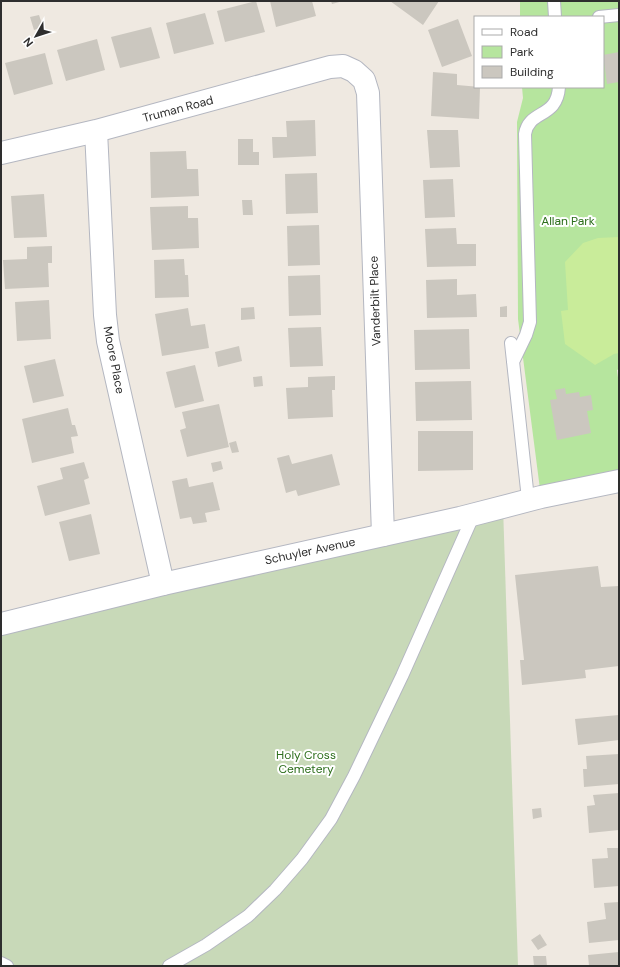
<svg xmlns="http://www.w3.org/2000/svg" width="620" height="967" viewBox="0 0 620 967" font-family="'DM Sans',sans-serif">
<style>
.green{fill:#b6e59e}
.cemetery{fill:#c8d9b8}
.pitch{fill:#c9ec9a}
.building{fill:#cbc7bf}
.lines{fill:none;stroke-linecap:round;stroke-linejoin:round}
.lane-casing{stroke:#b4b7c1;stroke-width:14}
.street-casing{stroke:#b4b7c1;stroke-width:24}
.secondary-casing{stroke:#b4b7c1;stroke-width:24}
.lane{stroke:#fff;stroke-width:12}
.street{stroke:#fff;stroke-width:22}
.secondary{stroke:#fff;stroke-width:22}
.labels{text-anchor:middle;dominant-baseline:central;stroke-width:4;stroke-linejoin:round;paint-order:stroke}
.street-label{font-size:12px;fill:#2e2e2e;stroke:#fff}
.park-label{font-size:12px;fill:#2c6e1b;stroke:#fff}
</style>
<rect width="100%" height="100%" fill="#efe9e1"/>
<path class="green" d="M520 1H619V369L617 370 619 385V481L541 497 518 319 517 122 523 98 522 87H603V17H520Z"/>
<path class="cemetery" d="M503 506 518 966H1V624Z"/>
<path class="pitch" d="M619 237V353L614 354 595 365 565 344 561 311 568 310 565 262 583 243 598 238Z"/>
<path class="building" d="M256 1 265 32 225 42 217 11Z
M270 1H312L316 16 276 27Z
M331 1H343L332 4Z
M390 1H439L423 25Z
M205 13 214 44 174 54 166 23Z
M39 15 43 27 34 30 30 17Z
M458 19 472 56 442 67 428 30Z
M151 27 160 58 120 68 111 37Z
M97 39 105 70 66 81 57 50Z
M619 52V82L607 84 603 55Z
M45 53 53 84 14 95 5 63Z
M433 72 457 74V85L480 87 479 119 431 116Z
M315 120 316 156 273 158 272 137H287L286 121Z
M427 130H458L460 167 430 168Z
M238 139H253V152H259V165H238Z
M186 151 187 169H198L199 196 151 198 150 152Z
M317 173 318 213 286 214 285 174Z
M453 179 455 217 425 218 423 180Z
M44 194 47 237 14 238 11 196Z
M242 200H252L253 215H243Z
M188 206V218H198L199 248 152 250 150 207Z
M319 225 320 265 288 266 287 226Z
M456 228 457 244H476V266L427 267 425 229Z
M52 246V263H48L49 287 5 289 3 260 27 259V247Z
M184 259 185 275H188L189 297 155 298 154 260Z
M320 275 321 315 289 316 288 276Z
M457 279V295L476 294 477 317 427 318 426 280Z
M49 300 51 339 17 341 15 302Z
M507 306V317H500V307Z
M254 307 255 319 241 320V308Z
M188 308 191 326 205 324 209 348 162 356 155 314Z
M321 327 323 366 290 367 288 328Z
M469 329 470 369 415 370 414 330Z
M239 346 242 361 218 367 215 352Z
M55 359 64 396 33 403 24 366Z
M195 365 204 401 175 408 166 372Z
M262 376 263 386 254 387 253 377Z
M335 376V390H332L333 417 288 419 286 388 308 387V377Z
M471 381 472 420 416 421 415 382Z
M565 388 566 394 579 392 580 397 591 395 593 410 587 411 591 433 557 440 550 400 557 399 555 390Z
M219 404 229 447 187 457 180 430 186 428 182 412Z
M68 408 72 425H75L78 436 71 437 74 453 32 463 22 419Z
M418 431H473V470L418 471Z
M236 441 239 452 232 453 229 443Z
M332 454 340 485 298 496 296 490 286 493 277 458 289 455 292 464Z
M221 461 223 469 213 472 211 463Z
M84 462 89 478 84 480 90 504 45 516 37 486 63 479 60 468Z
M187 478 189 487 213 482 220 510 205 513 207 522 193 524 191 517 180 519 172 481Z
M91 514 100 554 69 561 59 522Z
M598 566 601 587 619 586V666L585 670 586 678 522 685 520 660H524L515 575Z
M619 715V740L578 745 575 719Z
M619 754V784L584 787 583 769H587L586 756Z
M619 793V830L589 833 587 806 595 805 593 795Z
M541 808 542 817 533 819 532 809Z
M607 848H619V886L594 888 592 859 608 858Z
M619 902V940L589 943 587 922 606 919 604 903Z
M540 934 547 945 538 950 531 940Z
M619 952V966H589L588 955Z
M533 956H546L547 966H534Z"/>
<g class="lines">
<g class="lane-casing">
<path id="lane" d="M554 1 555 17
M599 17 619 15
M511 343 528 499
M513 362 526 335 530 322 525 134C529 109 557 119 559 87
M1 963 7 966
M169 966 206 945 248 916 275 890 302 859 331 819 354 776 402 676 474 514"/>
</g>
<g class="street-casing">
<path id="street" d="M96 131 105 315 108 341 163 584
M1 153 96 131 330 67 343 66 354 71 364 80 368 93 383 535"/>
</g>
<g class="secondary-casing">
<path id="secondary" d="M1 624 163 584 460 518 541 497 619 481"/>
</g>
<use href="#lane" class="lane"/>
<use href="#street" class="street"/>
<use href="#secondary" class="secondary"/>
</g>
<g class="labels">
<g class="street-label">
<text transform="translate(178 109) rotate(-15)">Truman Road</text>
<text transform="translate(375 301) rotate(-92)">Vanderbilt Place</text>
<text transform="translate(114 360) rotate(79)">Moore Place</text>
<text transform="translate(310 551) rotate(-12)">Schuyler Avenue</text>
</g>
<g class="park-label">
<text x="568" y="221">Allan Park</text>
<text x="306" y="755">Holy Cross<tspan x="306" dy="14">Cemetery</tspan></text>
</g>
</g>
<rect width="620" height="967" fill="none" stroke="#2e2e2e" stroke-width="4"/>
<rect x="474" y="16" width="130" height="72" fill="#ffffff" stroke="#ababab"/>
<rect x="482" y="29" width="20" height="6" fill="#ffffff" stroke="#ababab"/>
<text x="510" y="36" font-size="12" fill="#2e2e2e">Road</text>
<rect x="482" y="46" width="20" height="12" fill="#b6e59e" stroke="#ababab"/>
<text x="510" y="56" font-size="12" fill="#2e2e2e">Park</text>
<rect x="482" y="66" width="20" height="12" fill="#cbc7bf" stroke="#ababab"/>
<text x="510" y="76" font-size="12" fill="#2e2e2e">Building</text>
<g transform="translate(36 36) rotate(231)" stroke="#ffffff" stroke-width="3" paint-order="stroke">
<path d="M0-3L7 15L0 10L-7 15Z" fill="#2e2e2e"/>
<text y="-6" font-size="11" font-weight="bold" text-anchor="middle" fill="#2e2e2e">N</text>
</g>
</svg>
